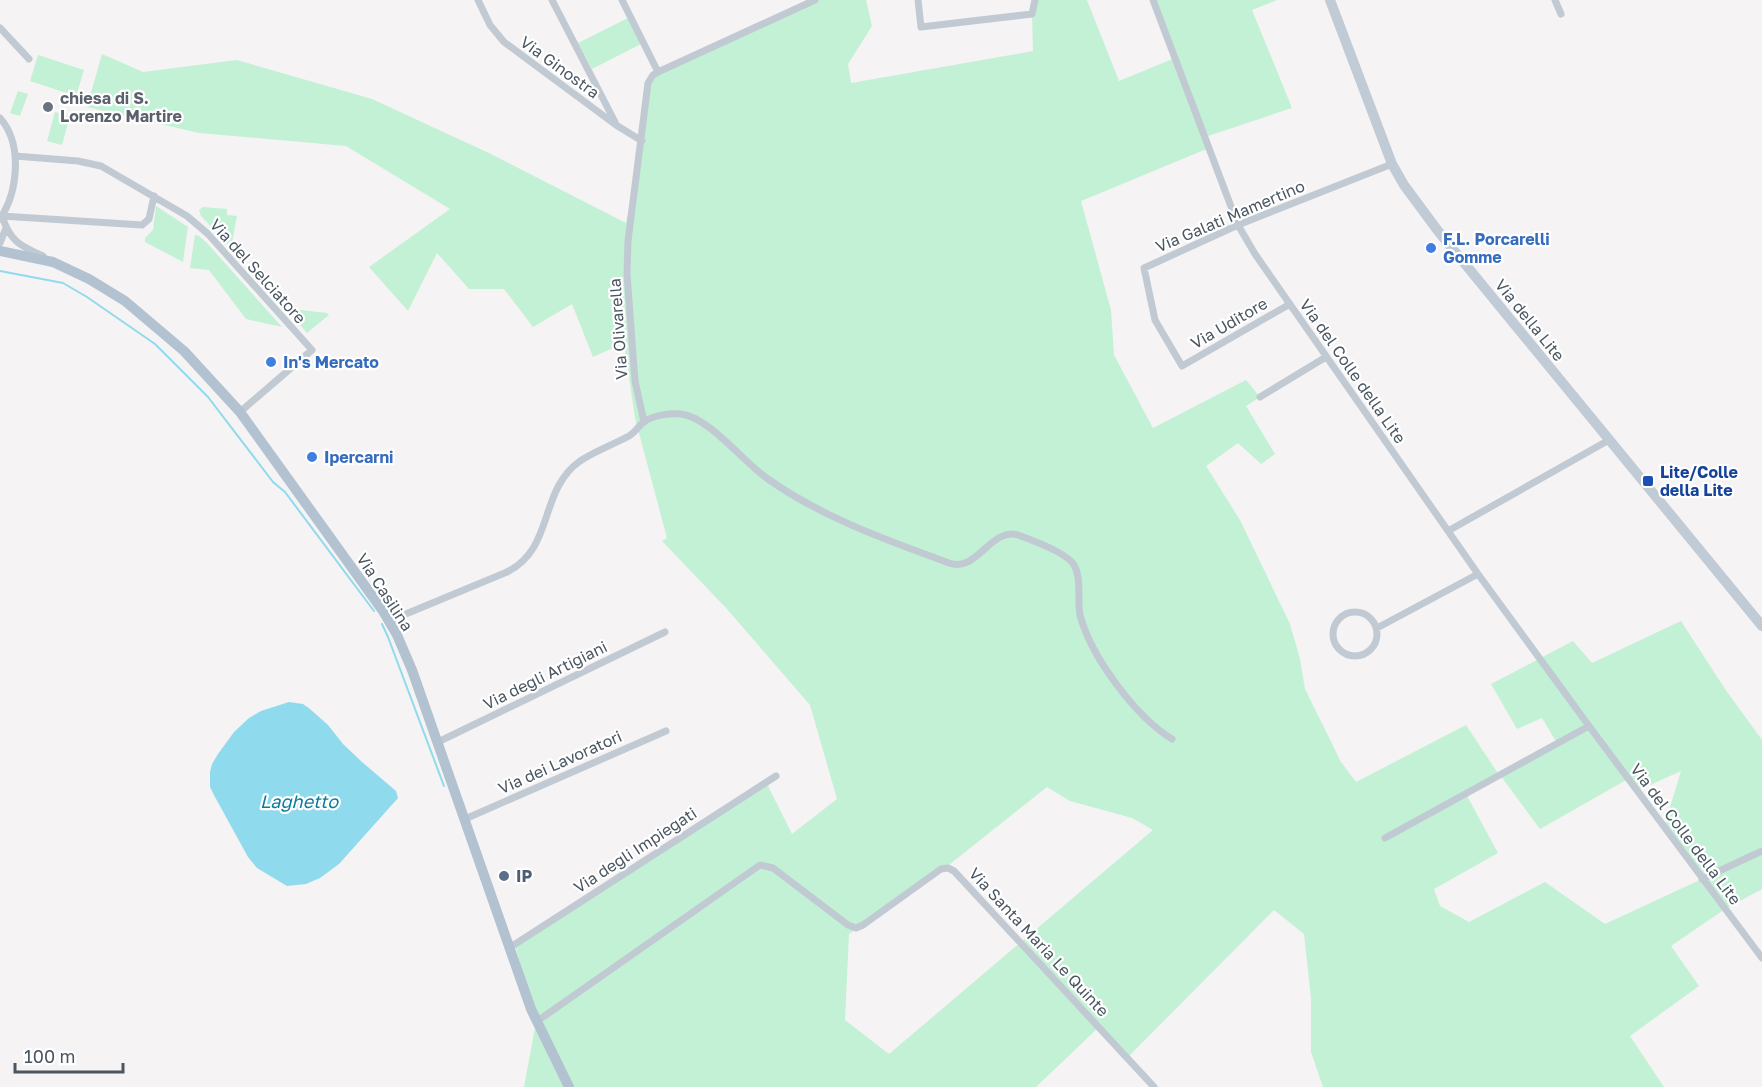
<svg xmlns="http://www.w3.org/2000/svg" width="1762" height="1087" viewBox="0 0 1762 1087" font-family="'Golos Text',sans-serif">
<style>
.green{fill:#c3f1d5;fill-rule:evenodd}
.water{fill:#90daee}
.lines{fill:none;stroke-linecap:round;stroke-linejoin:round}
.stream{stroke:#90daee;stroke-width:2}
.street{stroke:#c1cad2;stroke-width:7}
.secondary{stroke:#c1cbd6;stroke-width:10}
.primary{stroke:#b3c2d1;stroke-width:10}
.worship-dot{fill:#6b7280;stroke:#fff;stroke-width:2}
.shop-dot{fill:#3f7fe0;stroke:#fff;stroke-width:2}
.transit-dot{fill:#1a4fb4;stroke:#fff;stroke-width:2}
.service-dot{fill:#5c6f8a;stroke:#fff;stroke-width:2}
.labels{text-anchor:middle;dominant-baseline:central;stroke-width:4.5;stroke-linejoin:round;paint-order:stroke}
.street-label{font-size:16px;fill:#4a5661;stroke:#fff}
.worship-label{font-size:16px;font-weight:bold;fill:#5b616d;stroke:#fff;text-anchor:start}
.shop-label{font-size:16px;font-weight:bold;fill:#366cbe;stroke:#fff;text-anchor:start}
.transit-label{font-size:16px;font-weight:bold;fill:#164399;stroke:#fff;text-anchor:start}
.service-label{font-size:16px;font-weight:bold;fill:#4e5e75;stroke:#fff;text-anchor:start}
.water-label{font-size:18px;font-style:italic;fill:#0c7c9b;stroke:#fff}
</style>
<rect width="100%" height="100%" fill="#f5f3f3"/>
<path class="green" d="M815 0H866L872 26 848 64 851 83 1033 51 1032 14 1035 0H1087L1119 81 1175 58 1153 0H1277L1252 10 1292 108 1205 137 1209 148 1081 201 1111 310 1114 355 1153 428 1246 380 1260 397 1246 406 1275 454 1261 464 1238 443 1206 466 1240 520 1290 624 1300 659 1305 689 1341 762 1356 782 1466 725 1499 775 1557 743 1542 718 1517 729 1491 684 1573 641 1592 663 1681 621 1725 689 1762 740V889L1725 909 1671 946 1699 986 1630 1036 1664 1087H1323L1311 1052V998L1304 934 1274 910 1128 1057 1099 1027 1036 1087H524L536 1022 515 945 766 782 792 834 837 799 810 705 727 609 662 541 667 538 635 418 624 343 593 357 572 304 533 327 504 289H469L437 253 408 311 369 267 450 209 346 146 199 133 87 107 102 54 143 72 237 60 372 99 491 154 626 223 642 141 648 83 658 72ZM1681 771 1664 827 1702 879 1605 924 1545 882 1469 922 1440 906 1434 889 1498 853 1466 794 1500 775 1540 829 1628 779 1637 791ZM1047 787 1070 801 1132 818 1153 830 889 1054 845 1020 849 934 945 868Z
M628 18 641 44 592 69 578 43Z
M38 55 84 70 76 96 30 81Z
M18 91 28 94 20 116 10 113Z
M55 112 70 116 62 145 47 141Z
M156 206 188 227 183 262 145 242V238L153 230Z
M203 207 227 209V215L237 216 231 248 201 216 199 210Z
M195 235 199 236 207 243 282 327 246 319 209 270 190 268Z
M292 309 327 313 329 315 307 333 289 312Z"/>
<path class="water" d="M289 702 303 704 310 709 328 725 343 744 362 762 396 791 398 798 339 864 320 878 306 884 287 886 257 868 248 857 215 797 210 787V772L212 764 218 754 234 732 249 718 261 711Z"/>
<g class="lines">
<path class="stream" d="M0 271 63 283 87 297 155 344 208 397 273 482 285 492 374 611
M382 624 388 637 444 786"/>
<path class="street" d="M478 0 490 25 504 42 616 125 642 141
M552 0 615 122
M622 0 658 72
M918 0 921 27 1032 14 1035 0
M1153 0 1238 225 1255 254 1478 574 1589 726 1762 958
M1555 0 1561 14
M0 28 29 59
M0 118C23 144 18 192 0 219
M15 156 78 161 101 166 187 216 208 234 312 350 240 412
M2 216 142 225 149 219 154 196
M2 216C10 241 20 246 43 256
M0 243 6 228
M1290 304 1182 366 1155 320 1144 268 1238 225 1392 164
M1260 397 1326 357
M644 422 635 381 627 274 628 241 648 83 653 75 658 72 815 0
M1448 531 1609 440
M1333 634a22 22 0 1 1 44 0a22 22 0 1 1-44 0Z
M389 621 507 572C555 548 538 491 580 461 595 451 612 445 629 436 636 432 639 425 645 421 655 415 670 413 681 414 709 417 743 462 768 479 823 518 887 540 949 563 978 573 990 527 1018 535 1032 540 1067 553 1074 565 1082 579 1077 600 1080 615 1091 657 1136 717 1172 739
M1377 628 1478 574
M438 742 665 632
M465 819 666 731
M1385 838 1589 726
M1702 879 1762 851
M509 948 776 776
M536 1022 760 865 773 868 848 925 856 928 863 925 941 869 948 868 954 871 1154 1087"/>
<path class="secondary" d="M1330 0 1392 164 1404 185 1438 231 1762 626"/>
<path class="primary" d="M0 251 53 262 89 279 125 301 184 351 240 412 383 611 397 635 412 670 531 1009 569 1087"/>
</g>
<circle class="worship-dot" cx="48" cy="107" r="6"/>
<g class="shop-dot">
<circle cx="1431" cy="248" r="6"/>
<circle cx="271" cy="362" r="6"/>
<circle cx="312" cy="457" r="6"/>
</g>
<rect class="transit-dot" x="1642" y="475" width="12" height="12" rx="3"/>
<circle class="service-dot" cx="504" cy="876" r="6"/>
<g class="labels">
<g class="street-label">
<text transform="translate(560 67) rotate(36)">Via Ginostra</text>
<text transform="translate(1230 216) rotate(-23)">Via Galati Mamertino</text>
<text transform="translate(258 271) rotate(48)">Via del Selciatore</text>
<text transform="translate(1530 320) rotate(51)">Via della Lite</text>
<text transform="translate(1229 323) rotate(-30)">Via Uditore</text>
<text transform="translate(618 329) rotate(-94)">Via Olivarella</text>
<text transform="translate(1353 371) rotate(55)">Via del Colle della Lite</text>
<text transform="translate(385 592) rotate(57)">Via Casilina</text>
<text transform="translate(545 675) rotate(-26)">Via degli Artigiani</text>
<text transform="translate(560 762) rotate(-24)">Via dei Lavoratori</text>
<text transform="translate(1686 834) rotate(53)">Via del Colle della Lite</text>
<text transform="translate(635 850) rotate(-33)">Via degli Impiegati</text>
<text transform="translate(1039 942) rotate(47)">Via Santa Maria Le Quinte</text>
</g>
<g class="worship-label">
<text x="60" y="98">chiesa di S.<tspan x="60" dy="18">Lorenzo Martire</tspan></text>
</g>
<g class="shop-label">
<text x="1443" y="239">F.L. Porcarelli<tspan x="1443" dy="18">Gomme</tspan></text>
<text x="283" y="362">In's Mercato</text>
<text x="324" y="457">Ipercarni</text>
</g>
<g class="transit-label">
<text x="1660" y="472">Lite/Colle<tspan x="1660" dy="18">della Lite</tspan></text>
</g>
<g class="service-label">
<text x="516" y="876">IP</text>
</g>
<g class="water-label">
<text x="299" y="801">Laghetto</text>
</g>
</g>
<path d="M15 1063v9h108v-9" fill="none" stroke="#4a5661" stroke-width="3"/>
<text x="24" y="1063" font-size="18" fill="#4a5661" stroke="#ffffff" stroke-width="4.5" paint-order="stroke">100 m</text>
</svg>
